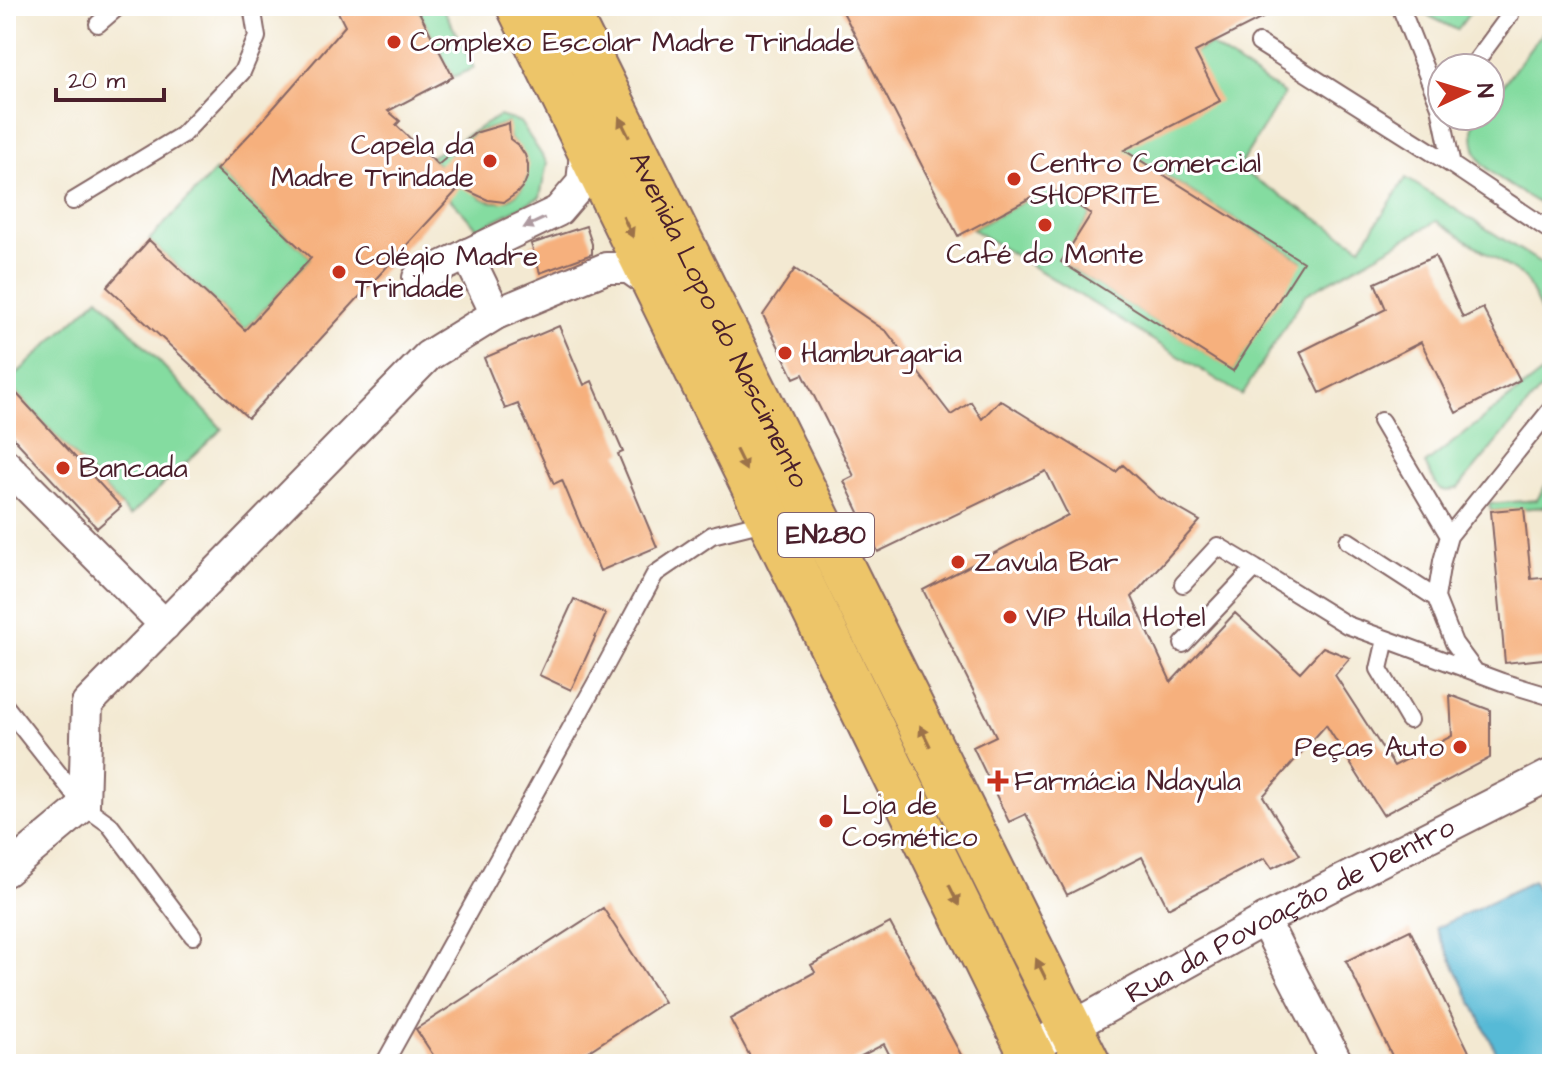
<svg xmlns="http://www.w3.org/2000/svg" width="1558" height="1070" viewBox="0 0 1558 1070" font-family="'Architects Daughter',sans-serif">
<style>
.green{fill:#84dca0;stroke:#677e66;stroke-width:2;fill-rule:evenodd}
.water{fill:#57bad6;stroke:#506c80;stroke-width:2}
.building{fill:#f6b07d}
.lines{fill:none;stroke-linecap:round;stroke-linejoin:round}
.lane-casing{stroke:#856665;stroke-width:20}
.street-casing{stroke:#856665;stroke-width:34}
.primary-casing{stroke:#856665;stroke-width:48}
.lane{stroke:#fff;stroke-width:16}
.street{stroke:#fff;stroke-width:30}
.primary{stroke:#edc569;stroke-width:44}
.oneway{fill:#9c724a}
.oneway2{fill:#ae9aa0}
.poi-dot{fill:#c8321e;stroke:#fff;stroke-width:3}
.labels{text-anchor:middle;dominant-baseline:central;stroke-width:6;stroke-linejoin:round;paint-order:stroke}
.shield{fill:#fff;stroke:#80626b;stroke-width:2}
.shield-label{font-size:26px;font-weight:bold;fill:#4a1f2b}
.poi-label{font-size:28px;fill:#4a1f2b;stroke:#fff;text-anchor:start}
.street-label{font-size:28px;fill:#4a1f2b;stroke:#fff}
</style>
<rect width="100%" height="100%" fill="#fff"/>
<filter id="ink" filterUnits="userSpaceOnUse"><feTurbulence type="fractalNoise" baseFrequency=".0125" numOctaves="2"/><feDisplacementMap in="SourceGraphic" scale="16" xChannelSelector="R" yChannelSelector="G"/><feConvolveMatrix kernelMatrix="1 2 1 2 8 2 1 2 1" color-interpolation-filters="sRGB"/></filter>
<filter id="wash" filterUnits="userSpaceOnUse"><feTurbulence type="fractalNoise" baseFrequency=".006" numOctaves="4" result="noise"/><feDisplacementMap in="SourceGraphic" scale="32" xChannelSelector="R" yChannelSelector="G"/><feGaussianBlur stdDeviation="1.8" result="paint"/><feColorMatrix in="noise" values="0 0 0 0 0 0 0 0 0 0 0 0 0 0 0 0 0 1.4 0 .05"/><feComposite in="paint" operator="in"/></filter>
<g filter="url(#wash)">
<rect width="100%" height="100%" fill="#f3e9d2"/>
<path class="green" d="M416 6H442L474 68 453 77Z
M1419 6H1475L1457 30 1421 12Z
M1552 20V211C1533 199 1489 177 1479 158 1473 148 1473 136 1473 126L1480 116H1490V102Z
M1210 45 1284 94 1238 168 1361 247 1406 178 1552 270V334L1525 278 1437 221 1305 295 1242 395 972 229 1049 188 1091 214 1061 262 1233 370 1302 261 1155 169 1133 182 1101 162 1195 52Z
M499 116 520 122 547 163 540 197 478 229 449 198 446 172 430 157ZM508 123 510 139C549 168 514 218 480 197 466 188 458 169 449 156L475 133Z
M216 170 311 258 245 330 149 240Z
M99 297 222 429 130 516 7 383Z
M1552 365V376L1458 488 1447 491 1439 489 1425 464Z
M1552 474V492L1544 507 1491 511 1489 504 1537 500Z"/>
<path class="water" d="M1533 881 1552 922V1056L1536 1064H1502L1436 928Z"/>
<g id="blocks">
<path class="building" d="M335 6H416L453 77 388 111 400 121 396 125 438 165 475 133 509 123 510 139 519 146 525 155 528 165V175L524 185 517 193 504 202 488 200 460 187 248 418 107 287 149 240 245 330 311 258 216 170 262 121 345 26Z
M840 6H1286L1195 52 1220 101 1124 150 1303 262 1233 371 1061 262 1091 214 1049 188 958 236Z
M586 226 592 244V254L540 273 531 244Z
M1435 256 1463 318 1483 308 1520 380 1456 413 1421 342 1320 393 1300 352 1386 309 1375 283Z
M795 269 887 332 951 415 971 402 982 419 1000 400 1116 472 1123 465 1157 496 1200 521 1132 597 1171 682 1235 613 1300 672 1323 647 1350 658 1335 675 1394 766 1452 736 1450 695 1490 710V758L1383 815 1326 725 1263 796 1300 855 1272 868 1265 858 1168 908 1142 857 1067 895 1026 814 1009 822 973 747 996 736 923 590 1068 515 1046 471 878 552 844 481 854 476 803 374 794 378 763 315Z
M559 326 584 385 592 381 623 452 618 454 657 547 600 571 562 480 554 484 518 404 505 409 484 358Z
M6 382 121 507 97 528 6 430Z
M1524 508 1531 579 1552 577V658L1505 663 1491 511Z
M574 599 606 614 571 690 539 675Z
M603 908 664 1002 569 1064H439L416 1029Z
M890 923 966 1064H894L884 1044 846 1064H754L730 1019 815 972 811 965Z
M1410 930 1475 1064H1396L1346 961Z"/>
</g>
</g>
<g filter="url(#ink)">
<use href="#blocks" fill-opacity="0" stroke="#856665" stroke-width="2"/>
<g class="lines">
<g class="lane-casing">
<path id="lane" d="M1400 6 1440 107 1452 165
M98 24 119 6
M1259 43 1452 165 1552 232
M1471 68 1510 15
M73 201 182 135 242 72 257 37 252 6
M1381 421 1449 536
M1348 541 1436 598
M1255 568 1347 625 1386 639
M1183 584 1218 546 1255 568 1183 644
M1474 670 1454 643 1436 598 1442 561 1449 536 1552 408
M6 707 84 806 109 824 193 936
M1409 720 1379 669 1386 639 1502 682 1552 697
M384 1064 607 663 655 574 712 535 768 521"/>
</g>
<g class="street-casing">
<g id="street">
<path d="M467 254 496 314"/>
<path d="M418 278 558 211 582 183 586 143"/>
<path d="M6 465 165 625"/>
<path d="M6 871 84 806 87 704 428 356 496 314 606 268H629L656 287"/>
<path d="M1264 920 1338 1064"/>
<path id="s1" d="M1028 1048 1070 1028 1264 920 1552 774"/>
</g>
</g>
<g class="primary-casing">
<g id="primary">
<path d="M519 6 1036 1064"/>
<path id="s2" d="M564 6 1088 1064"/>
</g>
</g>
<use href="#lane" class="lane"/>
<use href="#street" class="street"/>
<use href="#primary" class="primary"/>
</g>
<defs><path id="oneway-solid" d="M-6-.8H1V-3.2L6.5 0L1 3.2V.8H-6Z" transform="scale(2)"/></defs>
<g class="oneway">
<use href="#oneway-solid" transform="translate(624 127) rotate(-116)"/>
<use href="#oneway-solid" transform="translate(628 227) rotate(65)"/>
<use href="#oneway-solid" transform="translate(741 460) rotate(64)"/>
<use href="#oneway-solid" transform="translate(925 736) rotate(-116)"/>
<use href="#oneway-solid" transform="translate(954 895) rotate(64)"/>
<use href="#oneway-solid" transform="translate(1041 969) rotate(-116)"/>
</g>
<use class="oneway2" href="#oneway-solid" transform="translate(534 223) rotate(155)"/>
</g>
<g class="poi-dot">
<circle cx="394" cy="42" r="8"/>
<circle cx="490" cy="161" r="8"/>
<circle cx="1014" cy="179" r="8"/>
<circle cx="1045" cy="225" r="8"/>
<circle cx="339" cy="272" r="8"/>
<circle cx="785" cy="353" r="8"/>
<circle cx="63" cy="468" r="8"/>
<circle cx="958" cy="562" r="8"/>
<circle cx="1010" cy="617" r="8"/>
<circle cx="1460" cy="747" r="8"/>
<path d="M994 769h8v8h8v8h-8v8h-8v-8h-8v-8h8z"/>
<circle cx="826" cy="821" r="8"/>
</g>
<g class="labels">
<rect class="shield" x="778" y="513" width="96" height="44" rx="6"/>
<g class="shield-label">
<text x="826" y="535">EN280</text>
</g>
<g class="poi-label">
<text x="410" y="42">Complexo Escolar Madre Trindade</text>
<text x="474" y="145" text-anchor="end">Capela da<tspan x="474" dy="32">Madre Trindade</tspan></text>
<text x="1030" y="163">Centro Comercial<tspan x="1030" dy="32">SHOPRITE</tspan></text>
<text x="1045" y="254" text-anchor="middle">Café do Monte</text>
<text x="355" y="256">Colégio Madre<tspan x="355" dy="32">Trindade</tspan></text>
<text x="801" y="353">Hamburgaria</text>
<text x="79" y="468">Bancada</text>
<text x="974" y="562">Zavula Bar</text>
<text x="1026" y="617">VIP Huíla Hotel</text>
<text x="1444" y="747" text-anchor="end">Peças Auto</text>
<text x="1014" y="781">Farmácia Ndayula</text>
<text x="842" y="805">Loja de<tspan x="842" dy="32">Cosmético</tspan></text>
</g>
<g class="street-label">
<text stroke="none"><textPath href="#s2" startOffset="350">Avenida Lopo do Nascimento</textPath></text>
<text stroke="none"><textPath href="#s1" startOffset="296">Rua da Povoação de Dentro</textPath></text>
</g>
</g>
<rect width="1558" height="1070" fill="none" stroke="#fff" stroke-width="32"/>
<g transform="translate(1466 92) rotate(86)"><circle r="38" fill="#ffffff" stroke="#b7a5aa" stroke-width="2"/>
<path d="M0-6L14 30L0 20L-14 30Z" fill="#c8321e"/>
<text y="-12" font-size="22" font-weight="bold" text-anchor="middle" fill="#4a1f2b">N</text>
</g>
<path d="M56 88v12h108v-12" fill="none" stroke="#4a1f2b" stroke-width="4"/>
<text x="68" y="88" font-size="24" fill="#4a1f2b" stroke="#ffffff" stroke-width="6" paint-order="stroke">20 m</text>
</svg>
